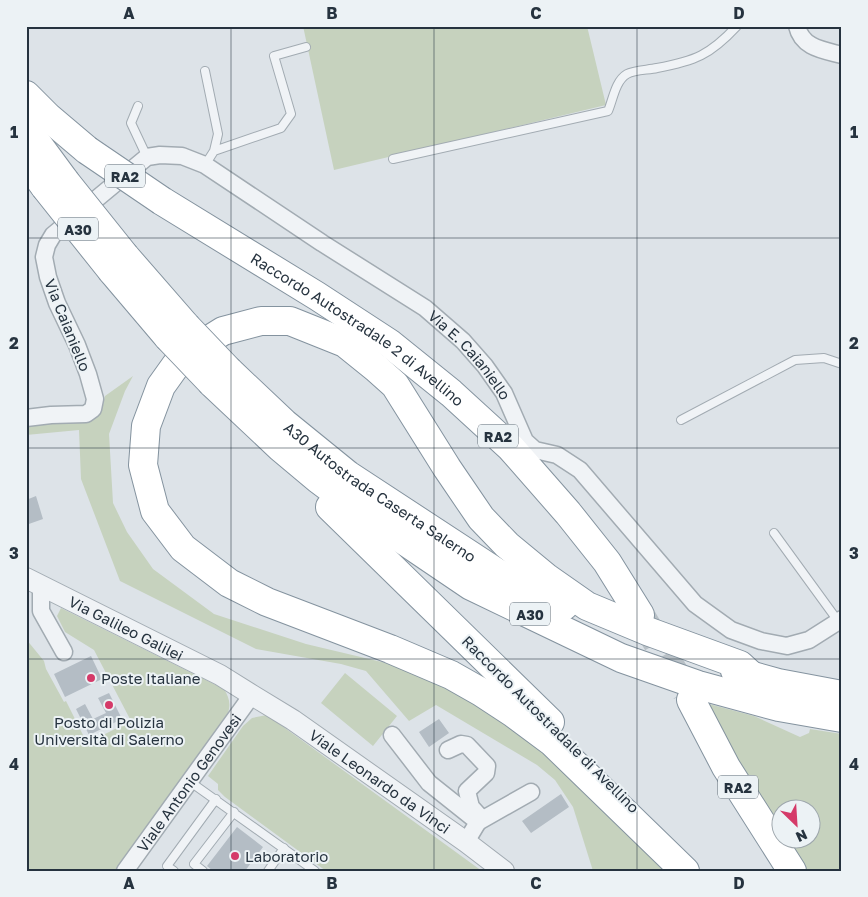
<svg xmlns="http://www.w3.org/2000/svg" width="868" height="897" viewBox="0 0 868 897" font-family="'Golos Text',sans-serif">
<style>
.green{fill:#c6d2be}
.building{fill:#b4bdc5}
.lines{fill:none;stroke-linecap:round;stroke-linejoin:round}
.motorway-tunnel{stroke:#b8c0c6;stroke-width:28;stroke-dasharray:28 14;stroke-linecap:butt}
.service-casing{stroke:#a2abb2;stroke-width:10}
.minor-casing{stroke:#a2abb2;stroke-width:19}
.tertiary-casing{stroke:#a2abb2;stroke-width:22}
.motorway-casing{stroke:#84939f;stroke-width:30}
.service{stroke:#f0f3f6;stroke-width:8}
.minor{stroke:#f0f3f6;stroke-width:16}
.tertiary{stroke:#f0f3f6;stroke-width:20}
.motorway{stroke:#fff;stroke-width:28}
.motorway-bridge-casing{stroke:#84939f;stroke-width:30;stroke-linecap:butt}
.motorway-bridge{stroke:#fff;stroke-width:28}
.grid{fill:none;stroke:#26333f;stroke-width:1;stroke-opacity:0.55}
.poi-dot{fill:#d53a69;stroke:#ecf2f5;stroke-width:2}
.labels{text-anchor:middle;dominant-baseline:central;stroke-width:4;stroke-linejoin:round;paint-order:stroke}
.shield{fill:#ecf2f5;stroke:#616c76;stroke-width:1}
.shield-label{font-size:14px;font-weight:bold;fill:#26333f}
.street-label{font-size:15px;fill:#26333f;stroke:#ecf2f5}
.poi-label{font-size:15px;fill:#26333f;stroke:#ecf2f5;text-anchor:start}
.neatline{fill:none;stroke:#26333f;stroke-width:2}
.grid-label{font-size:16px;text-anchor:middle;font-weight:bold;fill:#26333f}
</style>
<rect width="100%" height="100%" fill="#dde3e8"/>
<path class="green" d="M303 26H587L606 105 334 170Z
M133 376 125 391 109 434 113 503 127 532 153 569 214 614 306 644 386 663 440 682 530 739 673 871H593L573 807 555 780 537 765 436 705 409 721 366 671 341 664 256 649 120 581 81 479 79 430 26 435V424L99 413 103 405 105 396Z
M61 608 224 689C229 697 231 704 228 713L118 871H26V639L44 661 46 669 64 702 66 701 87 743 131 721 94 650 65 632 57 616Z
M345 673 397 716 373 746 321 703Z
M709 704 754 716 800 737 809 733 810 729 842 734V871H806L786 840H810V810H780V832L718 730Z
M267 715 482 871H326L225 797 218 790V784L208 776 243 726 252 718Z"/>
<path class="building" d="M36 496 43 519 26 525V500Z
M91 656 102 679 65 697 54 674Z
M109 693 122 719 89 735 76 709 85 704 93 719 106 713 98 698Z
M439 719 449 733 429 747 419 732Z
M561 794 569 807 531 833 522 821Z
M237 827 263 847 245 871H213L207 866Z"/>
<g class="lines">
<path class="motorway-tunnel" d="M643 619 686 692"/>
<g class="service-casing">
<path id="service" d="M205 71 218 134 214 151 205 165
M138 106 131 123 147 157
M214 151 281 128 291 114 274 56 306 47
M393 159 608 111C613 100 615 81 627 74 634 70 648 70 657 68 695 61 710 55 737 26
M681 420 795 360 824 358 842 364
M774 533 838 621
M189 781 315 871
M174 871 167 866 216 799
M203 871 194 864 234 812
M268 871 284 848"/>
</g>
<g class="minor-casing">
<g id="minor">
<path d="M797 26C802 48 823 50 842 55"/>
<path id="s1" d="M26 418 51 415 86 414 93 409 95 399 88 374 77 345 57 303 48 277 44 257 47 245 53 235 147 157 160 155 182 156 205 165 322 243 425 308 463 341 485 366 504 393 525 441 535 450 557 455 580 470 695 604 731 630 761 641 787 646 809 640 842 619"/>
<path d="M41 585V611L64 652"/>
<path d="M392 735 429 783 478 822 466 842"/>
<path d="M448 750 461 744 467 745 487 766 486 773 467 791 471 807 481 818"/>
<path d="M478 822 531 792"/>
<path id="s2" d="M125 871 252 695"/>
</g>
</g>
<g class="tertiary-casing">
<g id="tertiary">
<path id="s3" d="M26 578 220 675 252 695 293 720 466 842 504 871"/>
</g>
</g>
<g class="motorway-casing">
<g id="motorway">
<path d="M26 95 48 117 87 150"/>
<path d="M26 128 65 181"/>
<path d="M26 161 45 187"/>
<path id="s4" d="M162 201 317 296 389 343 451 393 511 448 568 513 607 562 640 615"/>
<path d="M125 256 186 326"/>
<path d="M112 271 168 337"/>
<path id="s5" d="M229 371 284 423 348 475 496 572 564 606"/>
<path d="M212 383 281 448 318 479 366 515 471 586 621 658 698 685 779 707 842 718"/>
<path d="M330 507 550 722"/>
<path d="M735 671 778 683 842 695"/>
<path d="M691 700 726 767 792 871"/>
<path d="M685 871 552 742 513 713 481 692 451 675 390 649 267 602 229 583 183 548 155 511 143 465 146 426 161 386 176 365 199 346 223 331 261 321H290L345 343 376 368 395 385 447 468 481 518 507 545 547 578 587 606 647 631 740 665 752 676"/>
</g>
</g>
<use href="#service" class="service"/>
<use href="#minor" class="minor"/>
<use href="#tertiary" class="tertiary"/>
<use href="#motorway" class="motorway"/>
<g class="motorway-bridge-casing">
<path id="motorway-bridge" d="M87 150 162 201
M65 181 125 256
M45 187 112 271
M186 326 229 371
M168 337 212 383"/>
</g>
<use href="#motorway-bridge" class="motorway-bridge"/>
</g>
<path class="grid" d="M231 26V871M434 26V871M637 26V871M26 238H842M26 448H842M26 659H842"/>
<g class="poi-dot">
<circle cx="91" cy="678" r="5"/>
<circle cx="109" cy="705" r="5"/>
<circle cx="235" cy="856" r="5"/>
</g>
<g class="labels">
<g class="shield">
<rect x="105" y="164.5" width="40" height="23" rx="4"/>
<rect x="58" y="217.5" width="40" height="23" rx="4"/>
<rect x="478" y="424.5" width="40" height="23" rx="4"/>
<rect x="510" y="602.5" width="40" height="23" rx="4"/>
<rect x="718" y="775.5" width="40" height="23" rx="4"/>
</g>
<g class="shield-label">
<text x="125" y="176">RA2</text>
<text x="78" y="229">A30</text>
<text x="498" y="436">RA2</text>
<text x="530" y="614">A30</text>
<text x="738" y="787">RA2</text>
</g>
<g class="street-label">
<text transform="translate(68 325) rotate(68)">Via Caianiello</text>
<text stroke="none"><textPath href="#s4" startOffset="234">Raccordo Autostradale 2 di Avellino</textPath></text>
<text stroke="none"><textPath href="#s1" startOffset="764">Via E. Caianiello</textPath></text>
<text stroke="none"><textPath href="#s5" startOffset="194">A30 Autostrada Caserta Salerno</textPath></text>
<text stroke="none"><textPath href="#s3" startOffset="112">Via Galileo Galilei</textPath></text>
<text transform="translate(551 724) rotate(45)">Raccordo Autostradale di Avellino</text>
<text stroke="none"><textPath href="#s3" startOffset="409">Viale Leonardo da Vinci</textPath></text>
<text stroke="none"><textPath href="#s2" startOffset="109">Viale Antonio Genovesi</textPath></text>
</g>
<g class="poi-label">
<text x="101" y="678">Poste Italiane</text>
<text x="109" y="722" text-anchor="middle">Posto di Polizia<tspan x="109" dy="17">Università di Salerno</tspan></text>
<text x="245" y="856">Laboratorio</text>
</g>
</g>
<rect width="868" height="897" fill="none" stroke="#ecf2f5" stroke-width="55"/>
<g transform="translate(796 824) rotate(155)"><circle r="24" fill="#ecf2f5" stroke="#9da6ac"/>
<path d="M0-4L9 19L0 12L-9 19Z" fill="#d53a69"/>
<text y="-8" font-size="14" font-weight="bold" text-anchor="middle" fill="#26333f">N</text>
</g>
<rect x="28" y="28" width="812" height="842" class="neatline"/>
<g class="grid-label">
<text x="129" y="19">A</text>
<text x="332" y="19">B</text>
<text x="536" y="19">C</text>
<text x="739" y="19">D</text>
<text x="14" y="138">1</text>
<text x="854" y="138">1</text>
<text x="14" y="349">2</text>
<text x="854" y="349">2</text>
<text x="14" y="559">3</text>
<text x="854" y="559">3</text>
<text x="14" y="770">4</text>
<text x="854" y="770">4</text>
<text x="129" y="889">A</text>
<text x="332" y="889">B</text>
<text x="536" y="889">C</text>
<text x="739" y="889">D</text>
</g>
</svg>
